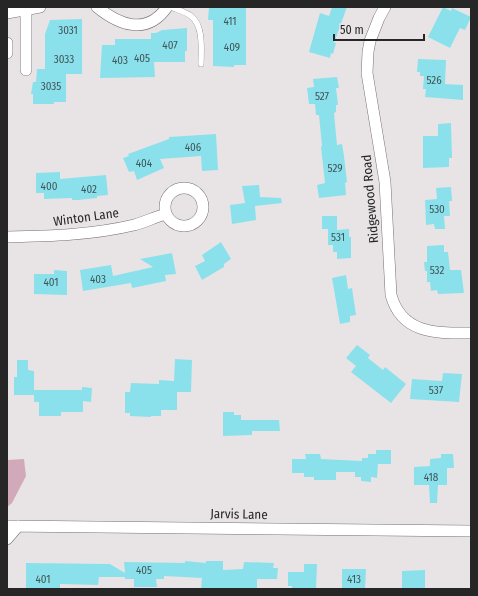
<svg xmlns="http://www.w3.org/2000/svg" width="478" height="596" viewBox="0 0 478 596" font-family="'Fira Sans Condensed',sans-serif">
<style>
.green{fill:#d2a9b9}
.building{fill:#8ae1ec}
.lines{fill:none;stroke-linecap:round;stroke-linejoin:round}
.lane-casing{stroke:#757172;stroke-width:6}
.street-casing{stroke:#757172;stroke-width:12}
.lane{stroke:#fff;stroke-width:5.5}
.street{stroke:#fff;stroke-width:11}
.labels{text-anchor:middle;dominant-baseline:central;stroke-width:3.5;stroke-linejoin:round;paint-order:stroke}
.number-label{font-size:11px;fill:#405558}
.street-label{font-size:13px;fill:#272626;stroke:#e8e4e5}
</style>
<rect width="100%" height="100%" fill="#e8e4e5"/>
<path class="green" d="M24 459 26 476 12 503 7 507V460Z"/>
<path class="building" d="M209 7 246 8V65H234V67L213 66V20H208Z
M332 7H347L334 43H336L333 54 331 53 330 58 309 52 320 13 329 16Z
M443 7 451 11 452 8 471 17 465 30 460 28 450 48 428 37Z
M82 19V74H66V102H54V104H33V94H31L33 82H36L37 69H45V34L50 20Z
M187 28V51H185V62H154L155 77 100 78 102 45H115V39H151V33H156L162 30Z
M418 59 446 60 445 84 463 85V100L425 97 426 89H423L424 76H420V72H417Z
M337 77 339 88H336L338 105H336V112L334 113 335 124 337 145 342 144 344 156 347 182 345 183 346 195 319 198 317 185 325 183 321 147 322 146 319 115H316L315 104H309L307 88 314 87 313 79Z
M451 123 452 158H449V167L423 168V136H438V124Z
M216 134 218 170 202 171 201 156 160 159 164 168 137 180 134 171 129 172 123 158 129 156 128 154 169 139V137Z
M60 172V179L106 175 108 195 97 196V198L78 200H72V198L44 199V193H36V173Z
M259 185 260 197 281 198 282 203 255 206 256 220 232 224 230 205 245 203 242 186Z
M451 187 452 201H449L450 216H444L445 229H435L434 224 426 225 425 200 437 199 436 188Z
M322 216H337V230L349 229V237H351V258L337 259V252H333V245H328V229H322Z
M221 242 231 259 224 264V267L202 280 195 266 205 261 202 255Z
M444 245V252H448L450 270H461L464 293 438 294 437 290 431 291 430 282H427V271H425L424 262H427V246Z
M172 253 176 274 165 275 166 281 132 288 131 283 83 291 80 270 111 265 113 276 153 267 140 259Z
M54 270 67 271V295L34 294V274H54Z
M346 275 348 289 352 288 356 315 350 316V322L340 324 332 278Z
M357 345 370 355 368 358 383 370 385 367 406 384 391 403 351 372 356 366 346 358Z
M175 359 192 360 191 392H177V410H161V416H151V417L130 416V413H125V392H130L131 383 159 384V380L174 381Z
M17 360H28V370L34 371V395H14V377H17Z
M443 373 462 374 459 402 410 399 412 379 442 381Z
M82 387 92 388 91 402 83 401V412H61V416H39V402H34V390H82Z
M223 412H234V415H241V420H279L280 431H252V435L223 436Z
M376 450H391V464H378L377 478 371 477V482L361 481V477H355V472H336V480H314V477H304V473H292V459H306L305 454H320L321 459 362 461V458H368V454H376Z
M441 454H453L454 468H447V485H438L437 503H430L429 485H414V467L430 466V459L441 458Z
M185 561 206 563V561H223V570L243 569 244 562 274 563 273 568H278L277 579H257V589L221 588V589H201L202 578 164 576V579H156L157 587H134V579H125V577H99L98 585 60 584V589H26V563L110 564 125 573 124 562 185 563Z
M304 564H317L316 589H292V586H288V572H304Z
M342 569H366L365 589 342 588Z
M425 570V589H402V571Z"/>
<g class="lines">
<g class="lane-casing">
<path id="lane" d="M171 7C178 10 186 12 191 16 204 26 201 50 201 64"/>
</g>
<g class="street-casing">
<path id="street" d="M97 7C119 25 147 36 167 7
M385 7 379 18 370 41 368 52 367 73 385 182 391 295C402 335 438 333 471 333
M7 13 40 7
M7 43V53
M26 70V7
M165 207a19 19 0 1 1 38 0a19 19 0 1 1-38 0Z
M7 237C50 236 92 235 134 225 145 222 155 217 166 214
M7 526 471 531
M7 539 18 526"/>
</g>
<use href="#lane" class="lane"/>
<use href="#street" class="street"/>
</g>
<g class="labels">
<g class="number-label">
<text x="230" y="21">411</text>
<text x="68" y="30">3031</text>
<text x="170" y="45">407</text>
<text x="232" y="47">409</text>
<text x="142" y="58">405</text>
<text x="64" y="59">3033</text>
<text x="120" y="60">403</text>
<text x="434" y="80">526</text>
<text x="51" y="86">3035</text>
<text x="322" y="96">527</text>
<text x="193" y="147">406</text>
<text x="144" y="163">404</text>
<text x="335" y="168">529</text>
<text x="49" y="186">400</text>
<text x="89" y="189">402</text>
<text x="437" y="209">530</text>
<text x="338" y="237">531</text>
<text x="437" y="270">532</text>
<text x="98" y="279">403</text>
<text x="51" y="282">401</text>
<text x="436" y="390">537</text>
<text x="431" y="477">418</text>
<text x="144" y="570">405</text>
<text x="43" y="579">401</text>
<text x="354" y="579">413</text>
</g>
<g class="street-label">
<text transform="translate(370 199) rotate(-95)">Ridgewood Road</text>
<text transform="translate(86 217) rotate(-8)">Winton Lane</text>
<text transform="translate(239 514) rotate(1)">Jarvis Lane</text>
</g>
</g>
<rect width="478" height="596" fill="none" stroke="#272626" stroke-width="16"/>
<path d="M334 34v6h90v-6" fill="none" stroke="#272626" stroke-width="2"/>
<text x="340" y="34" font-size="12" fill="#272626" stroke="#e8e4e5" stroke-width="3" paint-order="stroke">50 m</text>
</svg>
